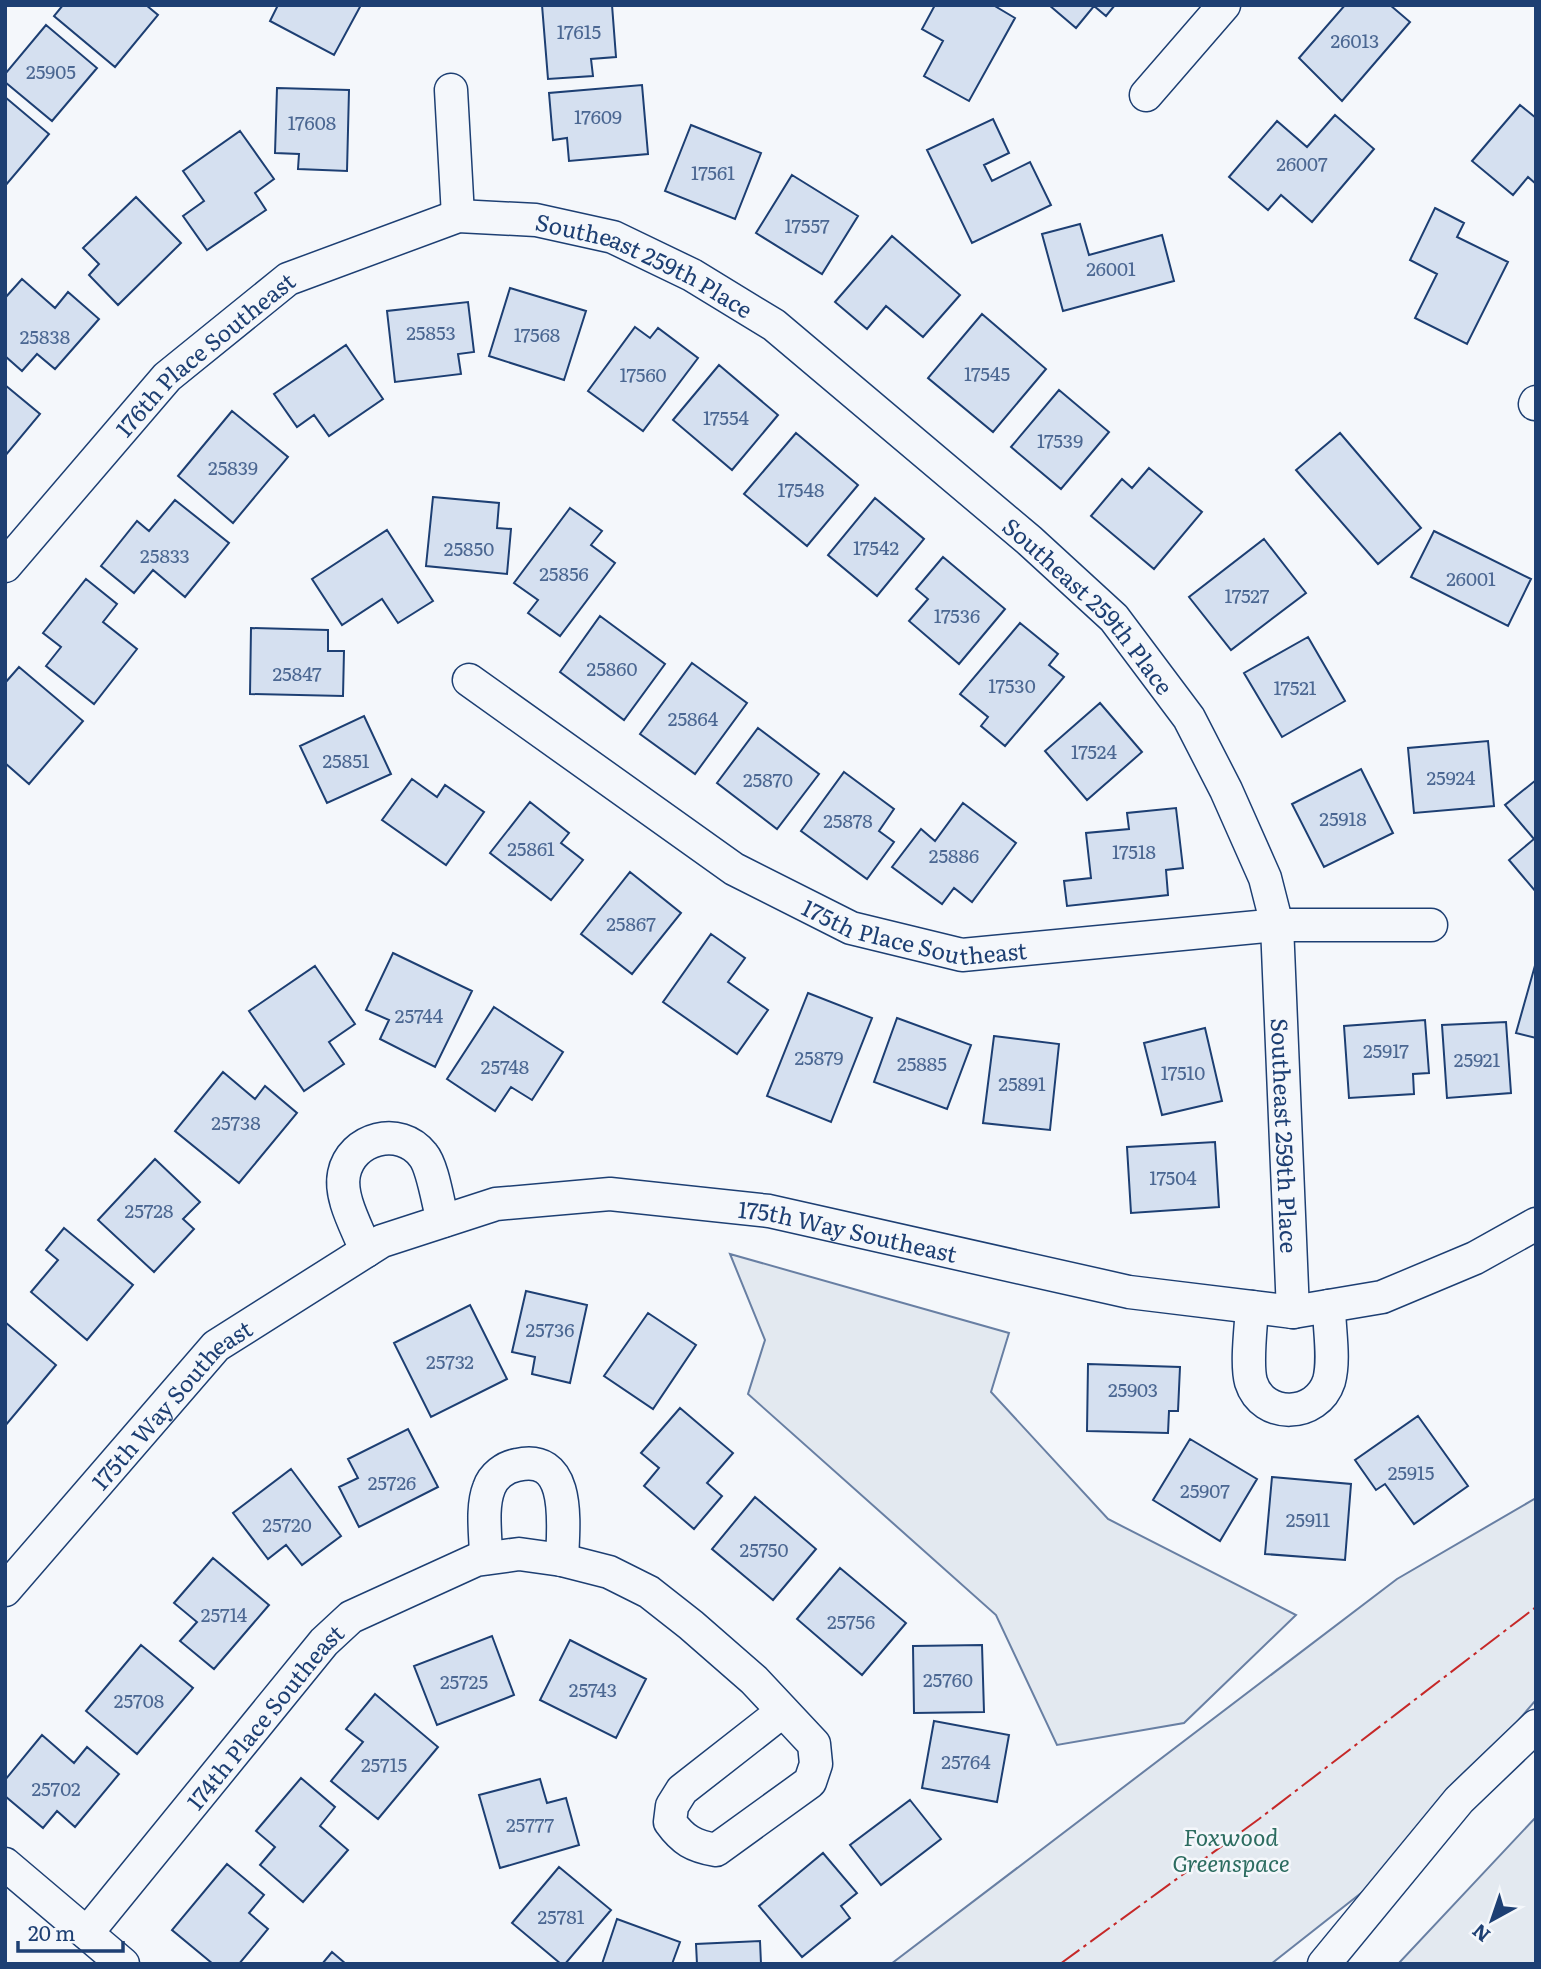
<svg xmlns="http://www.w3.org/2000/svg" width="1541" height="1969" viewBox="0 0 1541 1969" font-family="Literata,serif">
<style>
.green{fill:#e3e9f0;stroke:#687fa3;stroke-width:2}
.building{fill:#d5e0f0;stroke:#1d3f73;stroke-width:2}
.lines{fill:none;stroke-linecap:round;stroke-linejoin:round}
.street-casing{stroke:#1d3f73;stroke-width:35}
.street{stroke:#f4f7fb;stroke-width:32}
.power{stroke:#c62828;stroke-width:2;stroke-dasharray:24 5 3.5 5;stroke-linecap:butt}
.labels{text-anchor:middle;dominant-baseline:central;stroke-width:5;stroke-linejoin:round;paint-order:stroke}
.number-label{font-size:19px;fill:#4b6792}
.street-label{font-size:23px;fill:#1d3f73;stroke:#f4f7fb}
.park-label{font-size:23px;font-style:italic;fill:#2c6c60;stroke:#f4f7fb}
</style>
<rect width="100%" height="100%" fill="#f4f7fb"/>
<path class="green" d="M730 1254 1009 1333 991 1392 1108 1519 1296 1615 1184 1723 1057 1745 996 1615 748 1394 765 1340Z
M1536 1498V1700L1384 1875 1271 1964H891L1397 1579Z
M1536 1817V1964H1398Z"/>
<path class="building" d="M63 5H146L158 15 115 67 54 16Z
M278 5H361L334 55 270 21Z
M542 5H612L616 57 591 59 593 76 548 79Z
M935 5H993L1015 18 969 101 924 76 943 41 922 29Z
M1049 5H1115L1106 16 1094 6 1076 28Z
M1345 5H1390L1410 22 1342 101 1299 58Z
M46 25 97 68 52 121 5 82V74Z
M642 85 648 154 569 161 567 138 553 140 549 93Z
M277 88 349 90 347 171 298 169 299 154 275 153Z
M5 97 49 134 5 186Z
M1520 105 1536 118V184L1528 177 1513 195 1472 161Z
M1335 115 1374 149 1312 222 1281 195 1268 210 1229 177 1277 121 1307 147Z
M993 119 1009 153 984 165 992 181 1030 162 1051 205 972 243 927 150Z
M691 125 761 153 735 219 665 191Z
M240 131 274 179 255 193 266 210 207 250 183 216 204 201 183 171Z
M792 175 858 216 822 274 756 233Z
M136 197 181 243 118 305 89 275 99 264 83 248Z
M1435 208 1464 223 1457 237 1508 262 1467 344 1415 318 1437 274 1410 260Z
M1080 224 1089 255 1162 235 1174 281 1063 311 1042 234Z
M892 236 960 295 923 337 886 306 867 329 835 302Z
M22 279 55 308 68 292 99 319 55 369 37 354 22 371 5 356V298Z
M510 288 586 311 564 380 489 356Z
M468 302 474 352 458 354 461 374 395 382 387 311Z
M982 314 1046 369 993 432 928 378Z
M635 327 650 338 658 328 698 358 643 431 588 391Z
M346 345 383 399 329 436 314 415 297 427 274 394Z
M719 365 778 415 732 470 673 420Z
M5 385 40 414 5 456Z
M1059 390 1109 432 1061 489 1011 447Z
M232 411 288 457 233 523 178 476Z
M796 433 858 485 807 546 744 494Z
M1340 433 1421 528 1378 564 1296 470Z
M1149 468 1202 512 1154 569 1091 516 1122 479 1132 488Z
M433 497 499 503 497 528 511 529 507 574 426 566Z
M875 498 924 539 877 596 828 555Z
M175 500 229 543 185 597 153 570 134 593 101 566 137 521 149 531Z
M570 508 602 531 591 545 615 563 560 636 528 613 538 600 514 583Z
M387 530 433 601 398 623 382 599 342 625 312 579Z
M1434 531 1531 579 1508 626 1411 577Z
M1264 539 1306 593 1231 650 1189 597Z
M943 557 1005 609 959 664 909 621 928 599 916 589Z
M86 579 117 604 103 622 137 649 94 704 46 666 61 647 43 633Z
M600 616 665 664 624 720 560 672Z
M1020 623 1058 654 1049 665 1064 677 1005 746 981 726 988 717 960 694Z
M251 628 328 630V651H344L343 696 250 694Z
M1308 637 1345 701 1282 737 1244 673Z
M692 663 747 703 695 774 640 734Z
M19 667 83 721 29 784 5 763V683Z
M1100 703 1142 752 1087 800 1045 751Z
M364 716 391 774 327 803 300 746Z
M758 728 819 774 777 829 717 783Z
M1488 741 1494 806 1414 813 1408 748Z
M1361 769 1393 833 1324 867 1292 804Z
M844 772 894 809 879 831 894 842 867 879 801 831Z
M412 779 437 797 445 785 484 812 446 865 382 820Z
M1536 780V892L1509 860 1534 839 1505 805Z
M530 802 569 833 561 843 583 860 551 900 490 853Z
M963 803 1016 843 972 902 954 888 942 904 892 867 921 829 935 841Z
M1176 808 1183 868 1166 870 1168 895 1067 906 1064 881 1091 878 1086 833 1129 829 1127 813Z
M630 872 681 913 632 974 581 934Z
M711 934 745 958 728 982 768 1010 737 1054 663 1002Z
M393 953 472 991 435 1067 380 1039 389 1020 366 1010Z
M1536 962V1038L1516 1033Z
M315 966 355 1024 329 1042 344 1064 304 1091 249 1011Z
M808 993 872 1018 831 1122 767 1096Z
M494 1007 563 1052 532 1100 511 1087 495 1111 447 1079Z
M897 1018 971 1045 947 1109 874 1082Z
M1425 1020 1429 1073 1413 1074 1414 1094 1349 1098 1344 1026Z
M1506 1022 1511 1093 1447 1098 1442 1025Z
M1205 1028 1222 1101 1162 1115 1144 1043Z
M994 1036 1059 1044 1050 1130 983 1123Z
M223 1072 255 1099 265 1086 297 1113 239 1183 175 1131Z
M1215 1142 1219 1207 1131 1213 1127 1147Z
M155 1159 200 1202 183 1219 194 1229 154 1272 98 1220Z
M64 1228 133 1285 87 1340 31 1292 58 1260 46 1250Z
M526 1291 587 1305 570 1383 532 1374 535 1357 512 1352Z
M470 1305 507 1379 431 1417 394 1343Z
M648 1313 696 1345 653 1409 604 1376Z
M5 1322 56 1365 5 1426Z
M1088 1364 1180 1367 1178 1411H1169L1168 1433 1087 1431Z
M680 1408 733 1453 707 1483 722 1496 694 1529 644 1486 659 1468 641 1453Z
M1418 1416 1468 1486 1414 1524 1385 1484 1376 1490 1355 1460Z
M408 1429 438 1487 359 1527 339 1487 358 1478 348 1459Z
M1190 1439 1257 1479 1220 1541 1153 1500Z
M291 1469 341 1536 302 1565 286 1545 268 1559 233 1513Z
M1272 1477 1351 1484 1345 1560 1265 1554Z
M755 1497 816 1549 773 1600 712 1549Z
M213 1558 269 1605 214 1669 180 1641 197 1622 174 1603Z
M840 1568 906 1623 862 1675 797 1619Z
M492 1636 514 1695 437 1725 414 1666Z
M570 1640 646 1679 616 1738 540 1700Z
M141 1645 193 1688 137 1754 86 1711Z
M982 1645 984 1712 914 1713 913 1646Z
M375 1694 438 1747 378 1819 331 1781 363 1742 346 1729Z
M934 1721 1009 1735 997 1802 922 1788Z
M42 1735 74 1763 87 1747 119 1774 75 1827 57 1811 43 1828 5 1796V1780Z
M301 1778 335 1807 320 1826 348 1850 303 1902 260 1865 275 1847 256 1831Z
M540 1779 547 1803 566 1798 579 1845 500 1868 479 1795Z
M910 1800 941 1839 881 1885 850 1845Z
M823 1853 857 1893 841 1906 850 1918 802 1957 759 1906Z
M227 1864 264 1895 249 1913 268 1929 239 1964H213L172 1930Z
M559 1867 611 1910 565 1964H561L512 1923Z
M617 1919 680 1942 672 1964H602Z
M760 1941 761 1964H697L696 1944Z
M332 1952 346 1964H322Z"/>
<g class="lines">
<g class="street-casing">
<g id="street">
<path d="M451 90 458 216"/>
<path d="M1146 95 1224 5"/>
<path d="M1535 404 1536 402"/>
<path id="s1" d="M5 566 167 377 288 279 458 216 536 220 613 237 692 275 774 325 1030 541 1114 618 1189 718 1226 790 1265 878 1277 925 1293 1312"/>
<path id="s2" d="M469 680 734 869 851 928 962 955 1277 925H1431"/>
<path d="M366 1251C358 1229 339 1198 344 1174 351 1138 400 1125 423 1155 433 1167 438 1204 443 1221"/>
<path d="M1252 1307C1251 1327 1246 1364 1251 1382 1263 1420 1317 1418 1329 1381 1335 1359 1329 1329 1329 1306"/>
<path d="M486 1558C486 1537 481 1508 489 1488 493 1476 505 1467 517 1465 573 1452 563 1528 562 1560"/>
<path id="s3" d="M5 1590 216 1346 382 1241 496 1204 610 1194 769 1211 1129 1292 1293 1312 1382 1297 1475 1258 1536 1224"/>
<path d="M5 1864 123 1964"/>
<path id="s4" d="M87 1933 324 1642 351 1617 476 1560 519 1554 562 1560 609 1572 649 1592 691 1625 754 1680 814 1744 816 1764 810 1782 716 1850C693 1846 683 1840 670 1822L672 1806 682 1790 783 1711"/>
<path d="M1324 1964 1459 1800 1536 1726"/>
</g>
</g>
<use href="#street" class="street"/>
<path class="power" d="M1060 1964 1259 1819 1536 1607"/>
</g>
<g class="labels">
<g class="number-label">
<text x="579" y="31">17615</text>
<text x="1355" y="40">26013</text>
<text x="51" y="71">25905</text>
<text x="598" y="116">17609</text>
<text x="312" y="122">17608</text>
<text x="1302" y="163">26007</text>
<text x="713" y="172">17561</text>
<text x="807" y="225">17557</text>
<text x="1111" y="268">26001</text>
<text x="431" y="332">25853</text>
<text x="537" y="334">17568</text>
<text x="45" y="336">25838</text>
<text x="987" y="373">17545</text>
<text x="643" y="374">17560</text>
<text x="726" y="417">17554</text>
<text x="1060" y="440">17539</text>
<text x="233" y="467">25839</text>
<text x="801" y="489">17548</text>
<text x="876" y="547">17542</text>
<text x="469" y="548">25850</text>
<text x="165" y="555">25833</text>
<text x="564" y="573">25856</text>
<text x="1471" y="578">26001</text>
<text x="1247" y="595">17527</text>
<text x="957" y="615">17536</text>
<text x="612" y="668">25860</text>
<text x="297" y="673">25847</text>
<text x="1012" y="685">17530</text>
<text x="1295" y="687">17521</text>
<text x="693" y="718">25864</text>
<text x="1094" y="751">17524</text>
<text x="346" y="760">25851</text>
<text x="1451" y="777">25924</text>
<text x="768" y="779">25870</text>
<text x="1343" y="818">25918</text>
<text x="848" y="820">25878</text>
<text x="531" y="848">25861</text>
<text x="1134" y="851">17518</text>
<text x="954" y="855">25886</text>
<text x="631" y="923">25867</text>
<text x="419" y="1015">25744</text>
<text x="1386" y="1050">25917</text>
<text x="819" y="1057">25879</text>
<text x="1477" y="1059">25921</text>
<text x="922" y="1063">25885</text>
<text x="505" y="1066">25748</text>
<text x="1183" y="1072">17510</text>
<text x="1022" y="1083">25891</text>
<text x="236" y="1122">25738</text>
<text x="1173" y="1177">17504</text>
<text x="149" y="1210">25728</text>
<text x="550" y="1329">25736</text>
<text x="450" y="1361">25732</text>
<text x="1133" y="1389">25903</text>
<text x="1411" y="1472">25915</text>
<text x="392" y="1482">25726</text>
<text x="1205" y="1490">25907</text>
<text x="1308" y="1519">25911</text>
<text x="287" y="1524">25720</text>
<text x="764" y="1549">25750</text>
<text x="224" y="1614">25714</text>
<text x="851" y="1621">25756</text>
<text x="948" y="1679">25760</text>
<text x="464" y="1681">25725</text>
<text x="593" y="1689">25743</text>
<text x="139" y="1700">25708</text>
<text x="966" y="1761">25764</text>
<text x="384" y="1764">25715</text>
<text x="56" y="1788">25702</text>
<text x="530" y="1824">25777</text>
<text x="561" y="1916">25781</text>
</g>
<g class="street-label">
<text stroke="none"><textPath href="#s1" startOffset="782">Southeast 259th Place</textPath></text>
<text stroke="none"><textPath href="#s1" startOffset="292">176th Place Southeast</textPath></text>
<text stroke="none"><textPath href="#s1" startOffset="1349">Southeast 259th Place</textPath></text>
<text stroke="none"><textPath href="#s2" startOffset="520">175th Place Southeast</textPath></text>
<text stroke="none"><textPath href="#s1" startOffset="1937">Southeast 259th Place</textPath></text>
<text stroke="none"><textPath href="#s3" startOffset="994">175th Way Southeast</textPath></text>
<text stroke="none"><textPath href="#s3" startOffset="250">175th Way Southeast</textPath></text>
<text stroke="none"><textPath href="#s4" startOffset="280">174th Place Southeast</textPath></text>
</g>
<g class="park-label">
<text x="1231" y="1836">Foxwood<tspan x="1231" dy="26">Greenspace</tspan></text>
</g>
</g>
<rect width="1541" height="1969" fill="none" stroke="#1d3f73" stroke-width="14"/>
<g transform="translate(1492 1920) rotate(220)" stroke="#f4f7fb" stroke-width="5" paint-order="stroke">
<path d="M0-5L12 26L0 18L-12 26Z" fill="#1d3f73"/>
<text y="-10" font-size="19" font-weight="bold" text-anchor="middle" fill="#1d3f73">N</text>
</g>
<path d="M18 1941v10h105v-10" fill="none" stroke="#1d3f73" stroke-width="3.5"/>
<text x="28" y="1941" font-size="21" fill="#1d3f73" stroke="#f4f7fb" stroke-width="5" paint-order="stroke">20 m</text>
</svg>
